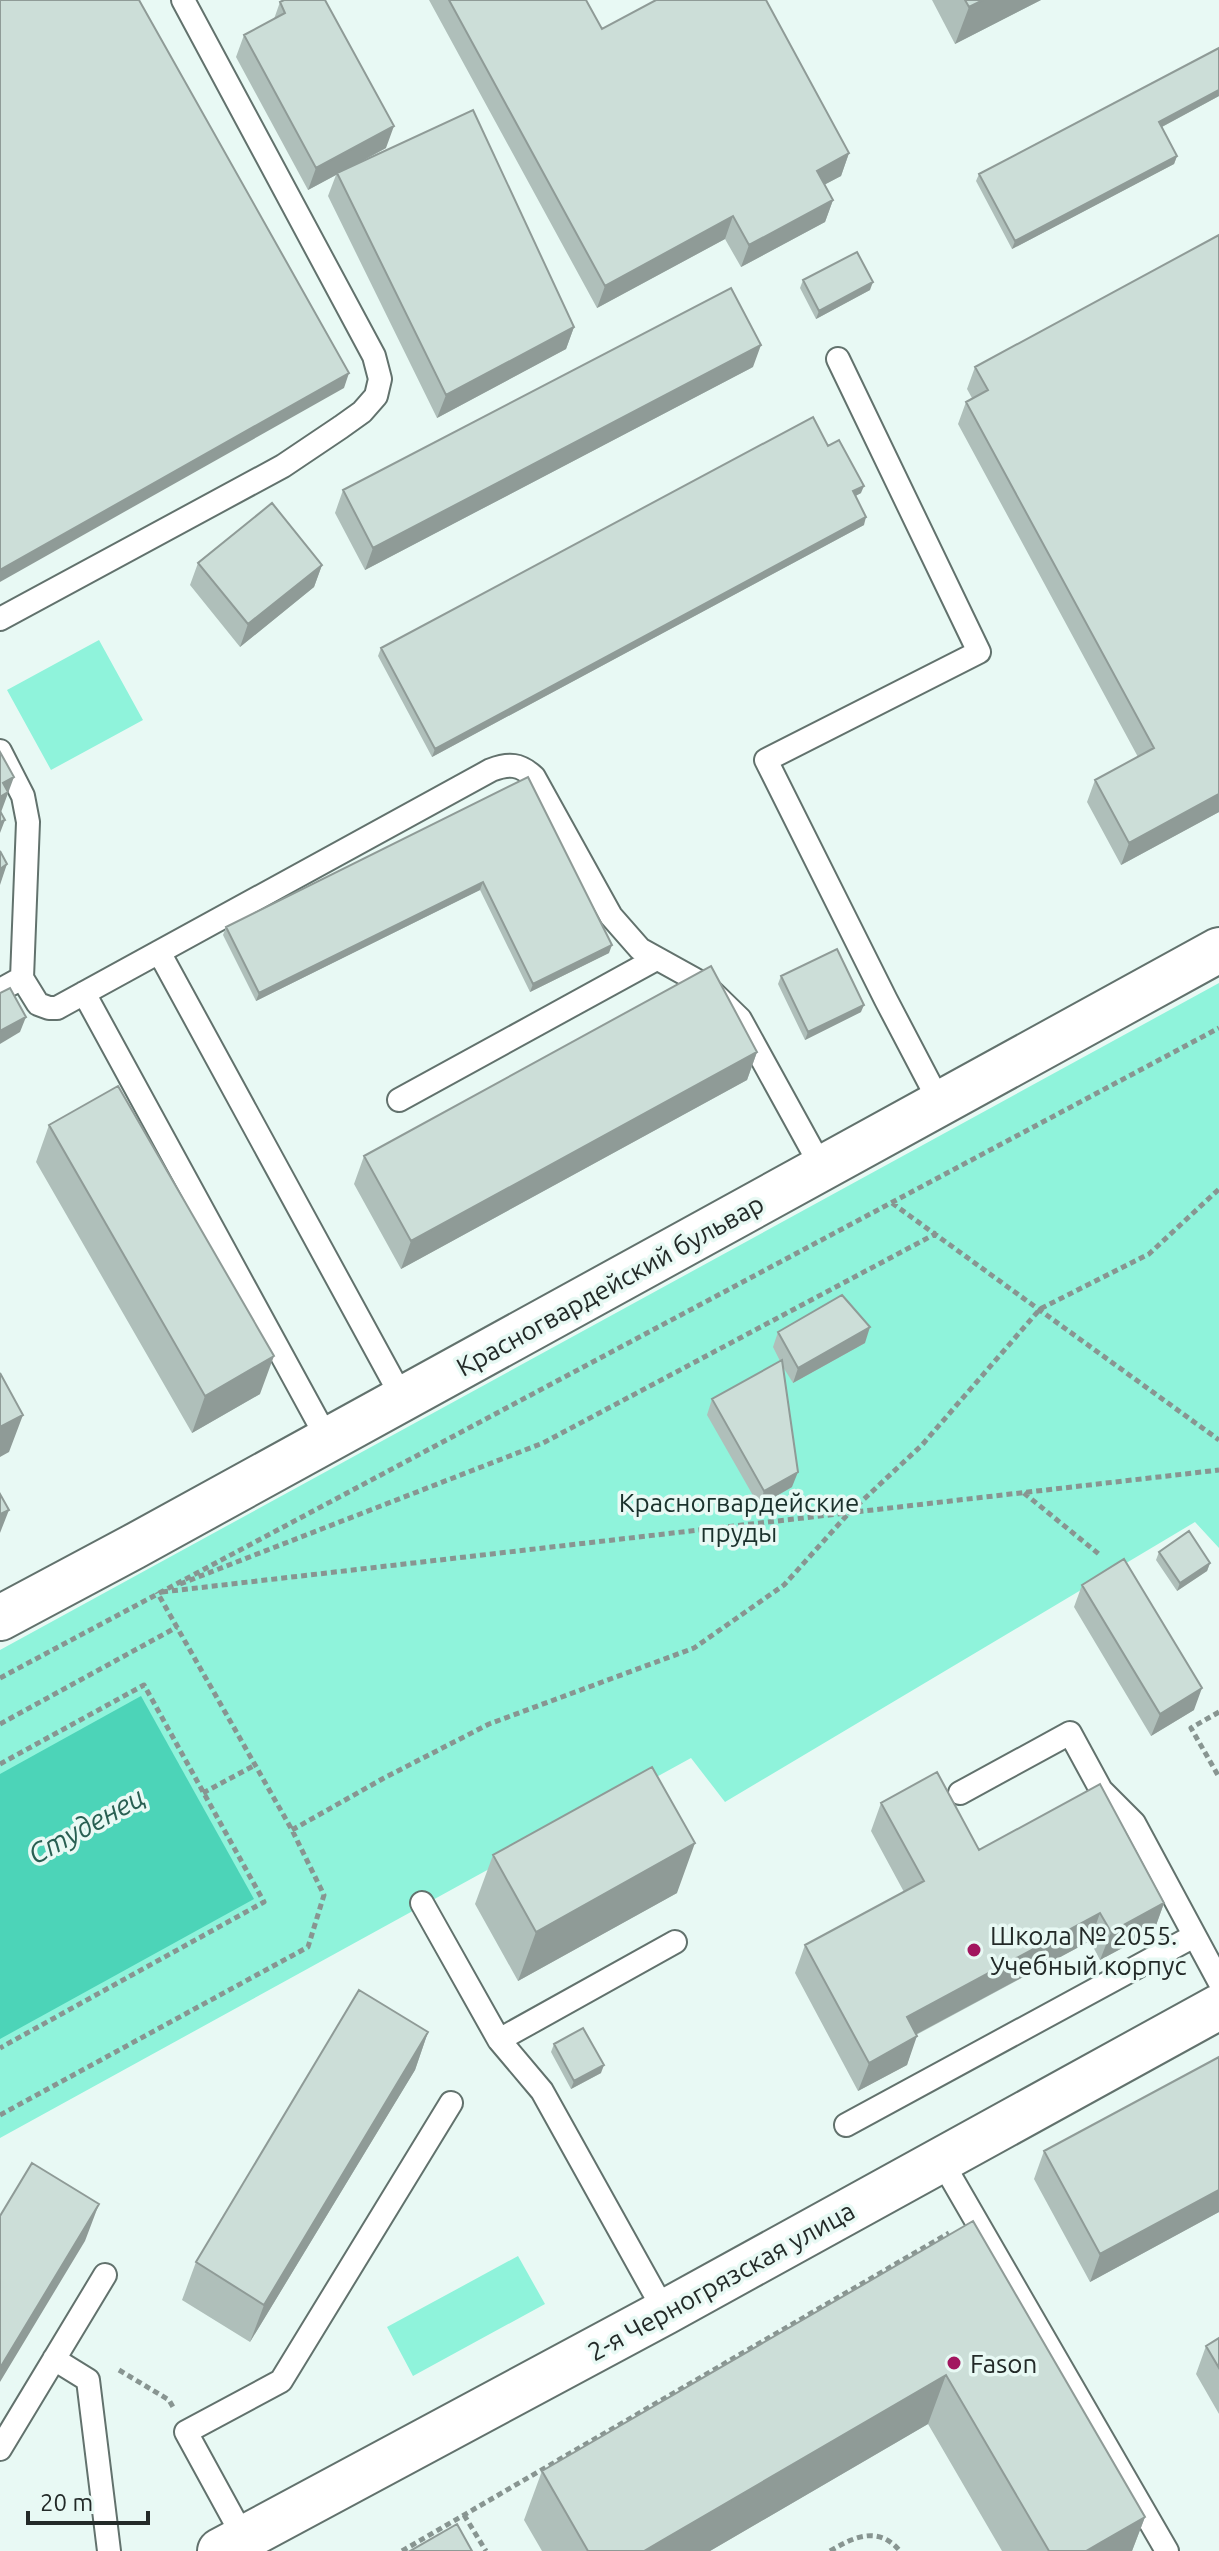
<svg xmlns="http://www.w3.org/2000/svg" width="1219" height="2551" viewBox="0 0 1219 2551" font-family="Ubuntu,sans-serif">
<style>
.green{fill:#8ff3db}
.water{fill:#4cd4b8}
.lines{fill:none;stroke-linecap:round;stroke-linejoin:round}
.lane-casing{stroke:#62726d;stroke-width:26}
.street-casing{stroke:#62726d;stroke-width:48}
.secondary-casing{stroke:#62726d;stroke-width:48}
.path{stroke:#889591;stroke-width:5;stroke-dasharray:6 4;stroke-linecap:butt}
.lane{stroke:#fff;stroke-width:22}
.street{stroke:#fff;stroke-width:44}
.secondary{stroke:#fff;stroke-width:44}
.wall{fill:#afbfba}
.shaded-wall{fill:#8f9b97}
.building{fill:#ccded8;stroke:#8f9b97;stroke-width:2}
.poi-dot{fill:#a2165f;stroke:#e8f9f4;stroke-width:3}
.labels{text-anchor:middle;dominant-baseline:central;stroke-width:7;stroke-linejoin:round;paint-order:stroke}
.street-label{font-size:26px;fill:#232a28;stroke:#e8f9f4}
.park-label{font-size:26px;fill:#1a312c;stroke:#e8f9f4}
.poi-label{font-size:26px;fill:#232a28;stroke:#e8f9f4;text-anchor:start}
.water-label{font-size:28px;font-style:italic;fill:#285f52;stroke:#e8f9f4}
</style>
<rect width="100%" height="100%" fill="#e8f9f4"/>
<path class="green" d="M99 640 143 720 51 770 7 690Z
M1219 983V1548L1195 1522 725 1802 691 1758 0 2138V1650Z
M518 2256 545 2304 413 2376 387 2327Z"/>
<path class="water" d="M141 1696 254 1899 0 2039V1774Z"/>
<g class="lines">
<g class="lane-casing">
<path id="lane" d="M838 359 979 652 766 760 886 1000 940 1103
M0 619 283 466 341 427 362 412 376 396 380 379 374 356 183 0
M0 751 23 796 28 822 22 978 38 1004 49 1008H57L491 770C509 763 520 764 534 777L611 916 640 949 705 985 740 1019 822 1168
M159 952 403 1399
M0 990 22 978
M84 993 328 1440
M399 1100 656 959
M960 1793 1070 1733 1101 1790 1134 1823 1219 1981
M422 1903 499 2040 542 2091 665 2312
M499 2040 675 1942
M846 2125 1194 1936
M941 2160 1167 2551
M54 2359 88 2380 109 2551
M0 2449 105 2275
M244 2538 186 2432 281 2381 451 2103"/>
</g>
<g class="street-casing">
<path id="street" d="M220 2551 665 2312 1219 2007"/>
</g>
<g class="secondary-casing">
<path id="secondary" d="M0 1618 133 1547 1219 950"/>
</g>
<path class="path" d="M892 1203 1219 1440
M1024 1493 1100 1555
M180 1584 543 1443 937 1233
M162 1592 1219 1470
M0 1678 1219 1028
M1219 1712 1191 1728 1219 1777
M0 1724 177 1627
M0 1764 144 1685 264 1902 0 2048
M203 1793 255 1765
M292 1830 384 1778 489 1724 694 1648 784 1585 848 1514 922 1445 1040 1309 1149 1254 1219 1189
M0 2115 308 1947 324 1895 292 1830 157 1592
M119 2370 169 2400 173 2407
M464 2515 486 2551
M402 2551 949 2233
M830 2551C854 2537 878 2525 900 2551"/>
<use href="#lane" class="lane"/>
<use href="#street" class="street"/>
<use href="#secondary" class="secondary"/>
</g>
<path class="wall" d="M429 0H586L602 29 849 153 841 176 825 184 833 200 825 222 741 267 725 239 597 308Z
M932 0H1041L955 44Z
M280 2 386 148 357 164 574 327 566 349 437 418 328 196 336 175 308 190 236 57 244 35 274 19Z
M1219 48V96L1162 127 1177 156 1174 164 1012 249 976 181 979 174Z
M1219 235V812L1121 865 1087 802 1095 780 1138 757 958 424 966 402 972 398 967 389 975 367Z
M803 280 870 290 816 319 800 288Z
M753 367 365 570 335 513 343 490Z
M828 446 861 493 855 496 864 525 432 757 378 656 381 648Z
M198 563 322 565 314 587 240 647 190 585Z
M528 777 609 953 530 992 480 890 256 1001 223 935 226 927Z
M781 976 861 1012 805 1040 778 984Z
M757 1052 747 1080 401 1269 354 1184 364 1156Z
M49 1125 260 1394 192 1433 36 1162Z
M778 1332 865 1343 793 1383 783 1367 792 1487 759 1506 707 1415 712 1399 780 1361 773 1347Z
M1159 1552 1210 1563 1207 1571 1177 1591 1156 1560Z
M1082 1585 1194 1710 1151 1736 1074 1607Z
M881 1803 979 1850 1164 1903 1154 1931 1100 1960 1090 1941 916 2035 907 2065 858 2091 795 1973 805 1945 904 1892 871 1831Z
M493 1855 677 1893 518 1981 475 1904Z
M428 2032 415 2070 250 2342 182 2300 196 2262Z
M554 2044 601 2073 571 2089 551 2052Z
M1219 2057V2212L1090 2282 1034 2179 1044 2151Z
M973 2221 1145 2517 1132 2551H1002L928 2424 710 2551H542L524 2520 542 2471Z
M1219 2338V2414L1196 2374 1206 2346Z"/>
<path class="shaded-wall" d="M983 0H1041L955 44 969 7Z
M1219 90V96L1156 130 1159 122Z
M394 126 386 148 308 190 316 168Z
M849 153 841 176 809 193 817 171Z
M1177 156 1174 164 1012 249 1015 241Z
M833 200 825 222 741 267 749 245Z
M733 216 725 239 597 308 605 286Z
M873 282 870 290 816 319 819 311Z
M574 327 566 349 437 418 446 395Z
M761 345 753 367 365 570 373 548Z
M349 373 344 388 0 582V570Z
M864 486 861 493 850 499 853 491Z
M866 517 864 525 432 757 435 749Z
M322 565 314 587 240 647 248 624Z
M14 777 0 815V791L3 783Z
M1219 794V812L1121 865 1129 843Z
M5 820 0 833V822Z
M7 864 0 885V869Z
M483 882 480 890 256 1001 259 993Z
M612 945 609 953 530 992 533 984Z
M864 1005 861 1012 805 1040 808 1032Z
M26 1017 20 1032 0 1044V1031Z
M757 1052 747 1080 401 1269 411 1241Z
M870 1327 865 1343 793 1383 798 1368Z
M274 1356 260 1394 192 1433 205 1396Z
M23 1415 9 1452 0 1457V1427Z
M798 1472 792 1487 759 1506 764 1491Z
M9 1510 0 1533V1514Z
M1210 1563 1207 1571 1177 1591 1180 1583Z
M1202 1688 1194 1710 1151 1736 1160 1714Z
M695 1843 677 1893 518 1981 536 1932Z
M1164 1903 1154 1931 1100 1960 1111 1932Z
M1100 1913 1090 1941 896 2045 907 2017Z
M428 2032 415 2070 250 2342 264 2305Z
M917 2036 907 2065 858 2091 869 2063Z
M604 2065 601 2073 571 2089 574 2081Z
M1219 2190V2212L1090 2282 1100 2254Z
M99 2204 85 2241 0 2382V2368Z
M946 2375 928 2424 710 2551H644Z
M1145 2517 1132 2551H1086Z"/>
<path class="building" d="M0 0H139L349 373 0 570Z
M284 0H325L394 126 316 168 244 35 285 13 280 2Z
M449 0H586L602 29 656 0H766L849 153 817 171 833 200 749 245 733 216 605 286Z
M965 0H983L969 7Z
M1219 48V90L1159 122 1177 156 1015 241 979 174Z
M473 110 574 327 446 395 337 173Z
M1219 235V794L1129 843 1095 780 1154 748 966 402 988 390 975 367Z
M857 252 873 282 819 311 803 280Z
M731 288 761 345 373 548 343 490Z
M813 417 828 446 839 440 864 486 853 491 866 517 435 749 381 648Z
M272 503 322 565 248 624 198 563Z
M0 752 14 777 3 783 8 792 0 797Z
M528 777 612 945 533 984 483 882 259 993 226 927Z
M0 811 5 820 0 822Z
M0 851 7 864 0 869Z
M837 949 864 1005 808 1032 781 976Z
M711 966 757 1052 411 1241 364 1156Z
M10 988 26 1017 0 1031V993Z
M118 1086 274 1356 205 1396 49 1125Z
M842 1295 870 1327 798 1368 778 1332Z
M782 1360 798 1472 764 1491 712 1399Z
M0 1373 23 1415 0 1427Z
M0 1494 9 1510 0 1514Z
M1189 1531 1210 1563 1180 1583 1159 1552Z
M1124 1559 1202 1688 1160 1714 1082 1585Z
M652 1767 695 1843 536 1932 493 1855Z
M937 1772 979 1850 1100 1784 1164 1903 1111 1932 1100 1913 907 2017 917 2036 869 2063 805 1945 924 1881 881 1803Z
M359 1990 428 2032 264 2305 196 2262Z
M583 2028 604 2065 574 2081 554 2044Z
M1219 2057V2190L1100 2254 1044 2151Z
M32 2163 99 2204 0 2368V2216Z
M973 2221 1145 2517 1086 2551H1049L946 2375 644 2551H588L542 2471Z
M1219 2338V2368L1206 2346Z
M457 2524 472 2551H410Z"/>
<g class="poi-dot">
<circle cx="974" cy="1950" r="8"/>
<circle cx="954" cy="2363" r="8"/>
</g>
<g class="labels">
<g class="street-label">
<text transform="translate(610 1285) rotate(-29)">Красногвардейский бульвар</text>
<text transform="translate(721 2281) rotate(-29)">2-я Черногрязская улица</text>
</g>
<g class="park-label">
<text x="739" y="1502">Красногвардейские<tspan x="739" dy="30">пруды</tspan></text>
</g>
<g class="poi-label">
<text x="990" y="1935">Школа № 2055.<tspan x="990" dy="30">Учебный корпус</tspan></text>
<text x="970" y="2363">Fason</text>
</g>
<g class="water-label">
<text transform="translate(86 1825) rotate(-29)">Студенец</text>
</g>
</g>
<path d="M28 2511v12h120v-12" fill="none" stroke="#232a28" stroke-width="4"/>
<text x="40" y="2511" font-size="24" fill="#232a28" stroke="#e8f9f4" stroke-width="6" paint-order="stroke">20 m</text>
</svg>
